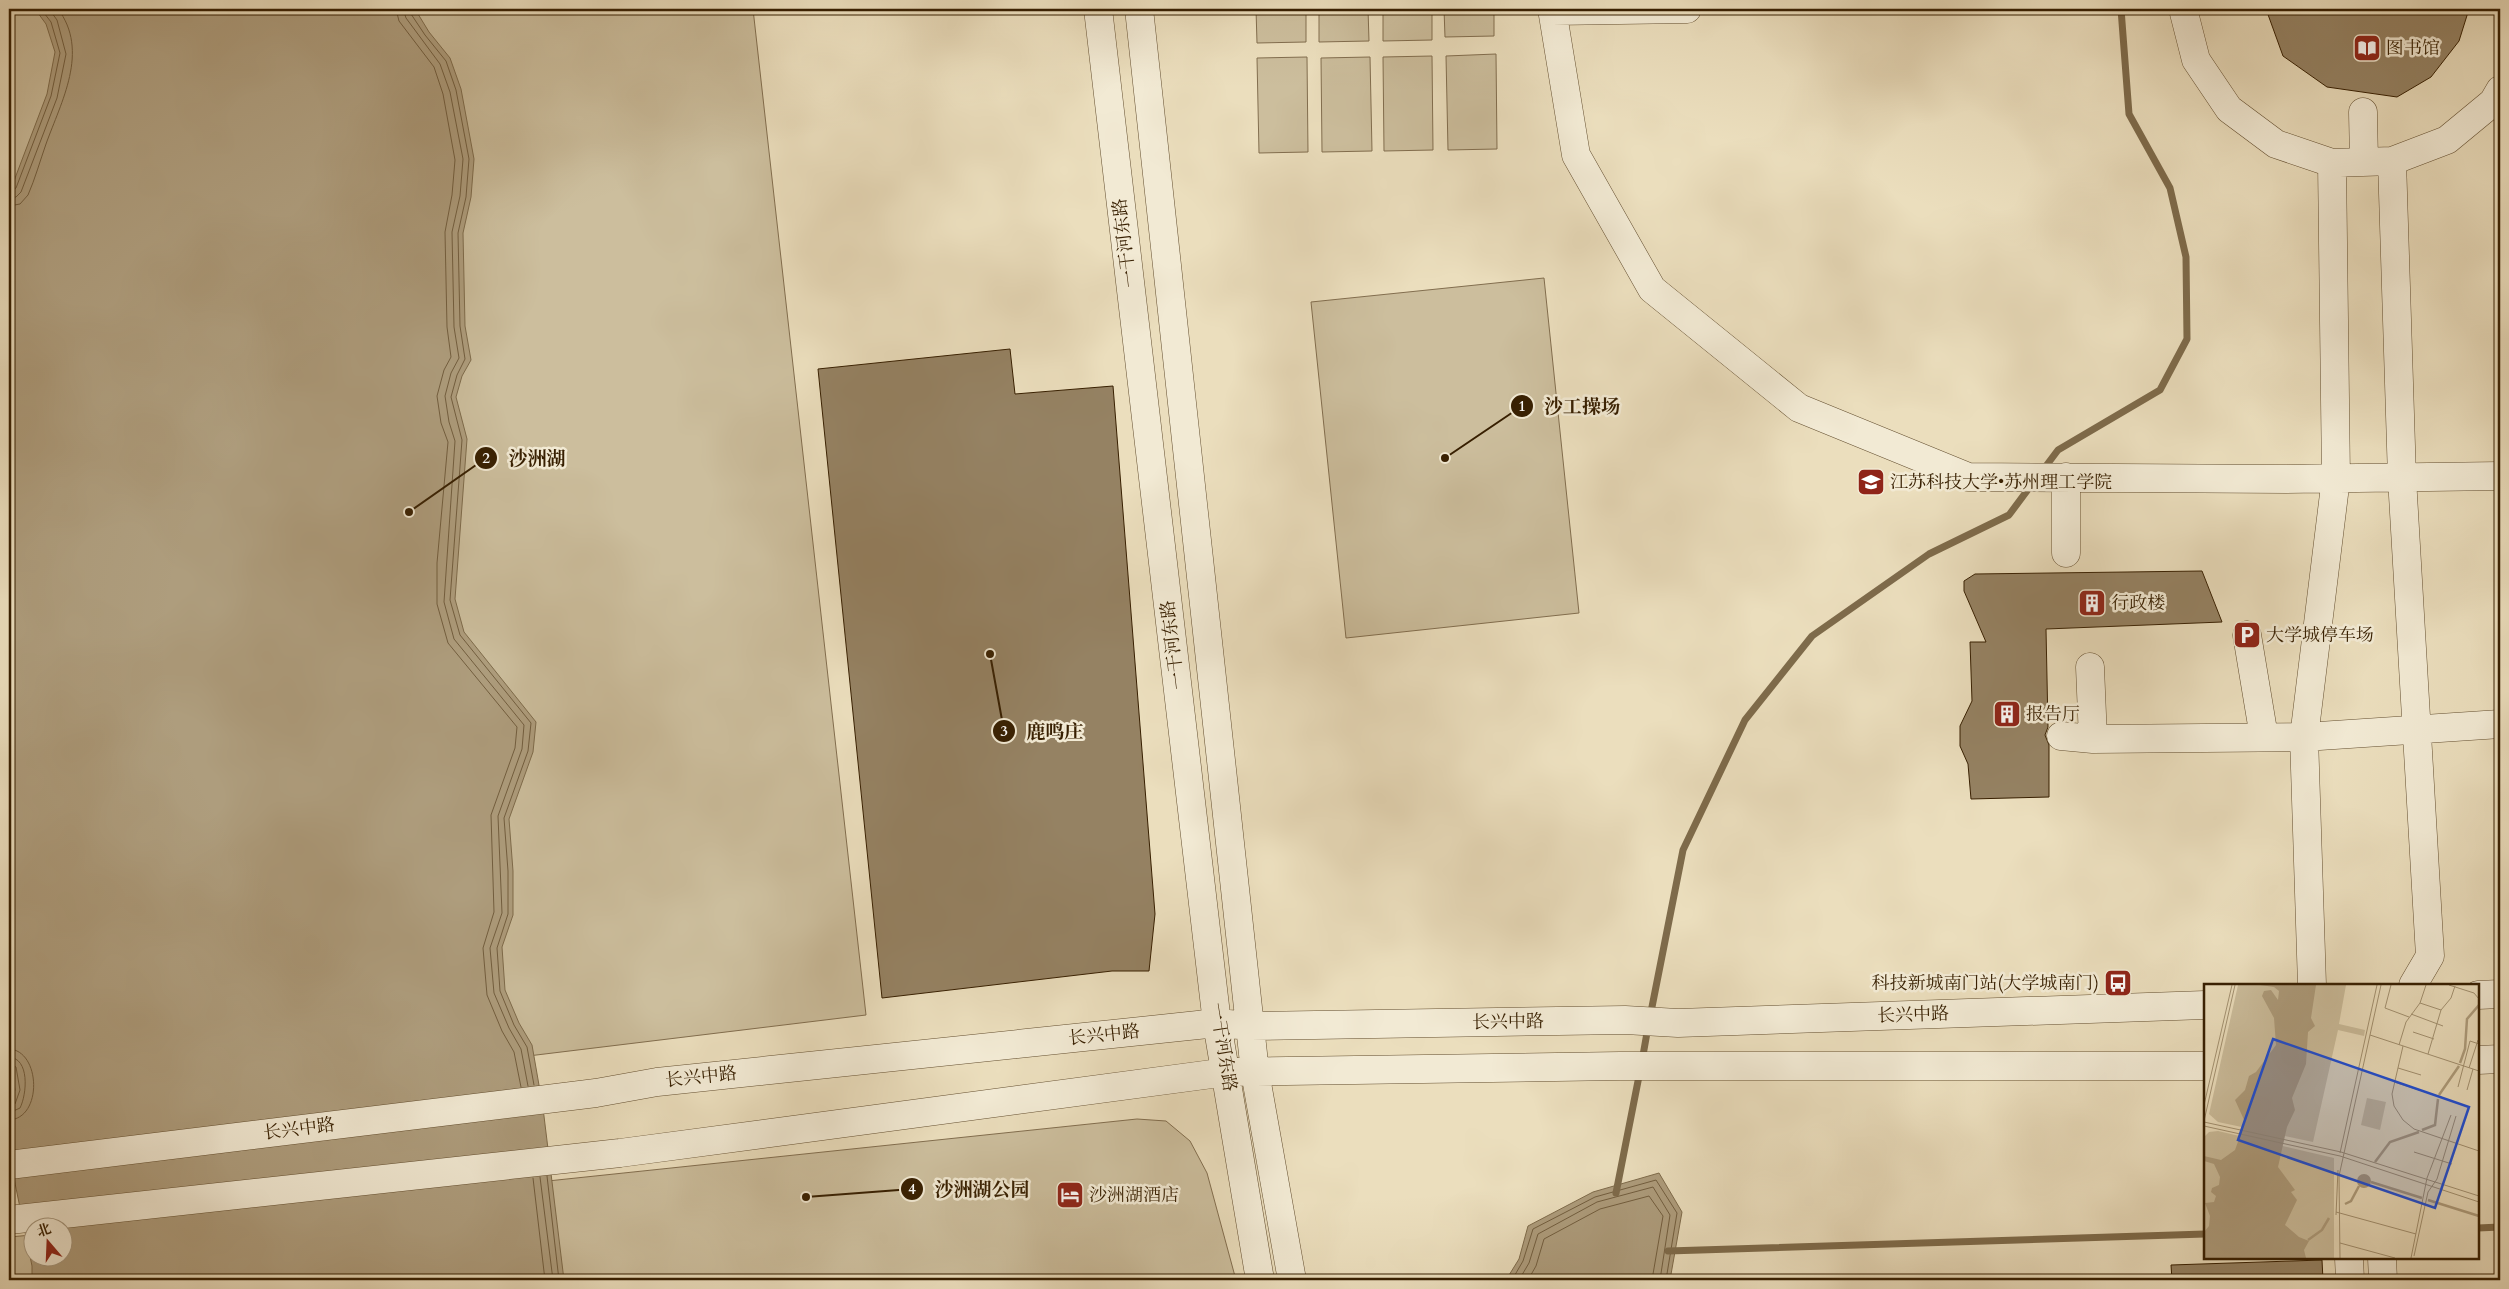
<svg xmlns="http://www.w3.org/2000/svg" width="2509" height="1289" viewBox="0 0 2509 1289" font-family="Cardo,'Noto Serif SC',serif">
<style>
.green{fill:#ccbe9d;stroke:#826e4f}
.water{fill:#ae9d7d;stroke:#7e6b4b;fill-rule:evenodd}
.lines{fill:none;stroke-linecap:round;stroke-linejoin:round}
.shore{stroke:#725e3f;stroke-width:1}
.stream{stroke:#7e6b4b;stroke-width:7}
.building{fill:#958263;stroke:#371f01}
.minor-casing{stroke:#644f30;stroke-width:29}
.minor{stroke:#f2ead4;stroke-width:28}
.labels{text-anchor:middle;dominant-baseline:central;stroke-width:5;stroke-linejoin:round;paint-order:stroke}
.poi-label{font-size:18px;fill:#371f01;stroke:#f2ead4;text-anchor:start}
.street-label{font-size:18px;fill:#371f01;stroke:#f2ead4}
.inset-river{fill:none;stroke:#ae9d7d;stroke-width:2.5}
.inset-road{fill:none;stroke:#a39272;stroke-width:1}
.view{fill:#1d4ed8;fill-opacity:0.15;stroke:#1d4ed8;stroke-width:2.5}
.inset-edge{fill:none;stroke:#371f01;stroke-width:2.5}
.leader{fill:none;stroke:#371f01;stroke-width:2}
.callout-dot{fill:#371f01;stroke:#f2ead4;stroke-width:2}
.mark-label{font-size:15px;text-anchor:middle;font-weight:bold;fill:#fff}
.callout-label{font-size:19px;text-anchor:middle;font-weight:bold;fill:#371f01;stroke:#f2ead4;stroke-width:5;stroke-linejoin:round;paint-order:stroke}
</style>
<rect width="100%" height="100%" fill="#ebdebd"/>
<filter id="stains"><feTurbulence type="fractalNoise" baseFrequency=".004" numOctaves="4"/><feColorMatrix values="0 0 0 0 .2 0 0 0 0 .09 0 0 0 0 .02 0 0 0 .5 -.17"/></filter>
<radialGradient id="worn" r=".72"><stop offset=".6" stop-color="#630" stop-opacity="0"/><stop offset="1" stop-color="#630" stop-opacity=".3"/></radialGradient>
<path class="green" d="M9 9H753L866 1015 9 1119Z
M1256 9H1306V42L1257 43Z
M1319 9H1368L1369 41 1319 42Z
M1383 9H1432V40L1383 41Z
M1444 9H1494V36L1445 37Z
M1496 54 1497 149 1448 150 1446 56Z
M1432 56 1433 150 1384 151 1383 57Z
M1307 57 1308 152 1259 153 1257 58Z
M1370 57 1372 151 1322 152 1321 58Z
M1544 278 1579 613 1346 638 1311 302Z
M1137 1119 1166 1121 1190 1141 1207 1173 1236 1280H9V1237L32 1235V1256H62L63 1232Z"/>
<path class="water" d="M35 9H415L429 32 450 58 461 89 474 159 471 197 463 233 465 326 471 360 462 376 456 397 467 439 455 599 464 632 536 722 533 752 509 819 513 871V915L502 947 505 990 519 1023 532 1045 543 1108 564 1280H32V1266L9 1154V1107L15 1090 9 1055V194L47 94 55 52 46 24ZM32 1226H62V1256H32Z
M1659 1173 1682 1212 1670 1280H1506L1519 1259 1528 1226 1593 1192Z"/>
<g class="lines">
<path class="shore" d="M396 9 399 21 434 67 443 94 455 160 452 195 445 232 447 327 451 357 444 370 437 396 441 423 448 442 437 563V604L448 643 517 727 515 748 491 815 494 912 483 948 487 995 502 1031 514 1052 521 1087
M403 9 406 18 440 64 450 92 463 159 460 196 452 232 454 327 459 358 451 373 445 396 449 422 455 441 444 602 454 639 524 725 522 749 498 816 502 913 490 948 494 993 509 1028 521 1049 528 1086
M410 9 411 14 425 35 446 61 456 90 469 159 466 197 458 233 460 326 465 359 457 375 451 397 462 440 450 600 460 635 531 723 528 751 504 818 508 871V914L497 948 500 991 514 1025 527 1047 534 1085
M9 192 16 188 51 96 60 53 51 22 41 9
M9 199 16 197 21 192 57 98 66 54 57 20 49 9
M9 206 20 204 28 195C35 179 40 161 46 144 61 102 90 51 58 9
M9 1049C41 1050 43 1119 9 1120
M9 1057C30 1058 27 1094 20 1108L9 1113
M9 1063 16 1067 20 1090 15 1104 9 1106
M547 1176 559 1280
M540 1177 553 1280
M533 1178 545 1280
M1512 1280 1523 1261 1533 1229 1595 1197 1656 1180 1677 1213 1666 1280
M1519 1280 1529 1263 1538 1234 1597 1202 1653 1187 1670 1215 1660 1280
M1528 1280 1536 1266 1544 1239 1600 1209 1649 1196 1663 1216 1652 1280"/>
<path class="stream" d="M2043 470 2058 450 2160 390 2187 339 2186 257 2170 188 2129 114 2121 9
M1650 1017 1683 850 1745 720 1812 636 1929 554 2009 515 2032 484
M1642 1061 1648 1027
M1616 1193 1640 1071
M2478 1228 2500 1227
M1668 1251 2205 1234"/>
</g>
<path class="building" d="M2266 9H2469L2459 41 2431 77 2397 97 2327 87 2283 56Z
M1010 349 1015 394 1113 386 1155 914 1149 971H1112L882 998 818 369Z
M2202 571 2222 622 2046 629 2048 727 2045 735 2049 745V797L1971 799 1968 764 1960 746V726L1972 701 1970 642H1986L1964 591V581L1975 574Z
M2322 1260 2323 1280H2172L2171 1265Z"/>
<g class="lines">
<g class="minor-casing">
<path id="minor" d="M1098 9 1217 1023 1260 1280
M1139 9 1255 1072 1292 1280
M1552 9 1576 155 1652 289 1799 408 1968 477 2286 479 2500 476
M2183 9 2196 60 2229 109 2276 144 2332 163 2392 161 2447 140 2493 102 2500 90
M1552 11 1687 9
M2363 112 2364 162
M2392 161 2402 478 2430 956 2413 985
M2066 553V477
M2247 635 2264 737
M2090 667 2093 739
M2061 736 2093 739 2304 737 2500 724
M2312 985 2304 737 2336 478 2332 163
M2478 995 2500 994
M2478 1060 2500 1059
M9 1165 596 1093 657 1082 1217 1023 1251 1026 1625 1020 1678 1023 2205 1005
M9 1220 620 1153 1227 1072 1620 1066H2205
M2349 1258 2350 1280
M2382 1258 2383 1280"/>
</g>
<use href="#minor" class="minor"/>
</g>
<defs>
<g id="library-square" transform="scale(1.4375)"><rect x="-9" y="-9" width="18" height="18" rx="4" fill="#8f2418" stroke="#f2ead4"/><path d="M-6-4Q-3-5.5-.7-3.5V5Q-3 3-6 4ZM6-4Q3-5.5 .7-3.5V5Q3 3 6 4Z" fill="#fff"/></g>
<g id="school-square" transform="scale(1.4375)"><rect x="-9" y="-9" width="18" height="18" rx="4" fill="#8f2418" stroke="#f2ead4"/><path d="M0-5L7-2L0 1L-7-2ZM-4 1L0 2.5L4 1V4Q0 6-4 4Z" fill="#fff"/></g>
<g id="building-square" transform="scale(1.4375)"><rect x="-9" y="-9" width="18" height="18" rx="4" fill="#8f2418" stroke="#f2ead4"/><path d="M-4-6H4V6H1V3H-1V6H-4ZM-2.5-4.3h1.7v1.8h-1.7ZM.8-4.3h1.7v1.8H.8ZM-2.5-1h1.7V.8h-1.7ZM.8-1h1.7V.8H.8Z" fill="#fff"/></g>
<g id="parking-square" transform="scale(1.4375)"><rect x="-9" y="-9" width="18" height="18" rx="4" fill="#8f2418" stroke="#f2ead4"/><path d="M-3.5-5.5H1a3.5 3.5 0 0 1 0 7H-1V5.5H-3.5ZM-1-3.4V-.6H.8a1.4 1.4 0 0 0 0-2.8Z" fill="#fff"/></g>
<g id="bus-square" transform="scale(1.4375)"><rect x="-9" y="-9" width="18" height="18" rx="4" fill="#8f2418" stroke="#f2ead4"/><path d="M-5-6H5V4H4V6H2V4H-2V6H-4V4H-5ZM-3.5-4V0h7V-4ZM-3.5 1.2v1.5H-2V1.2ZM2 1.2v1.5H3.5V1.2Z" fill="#fff"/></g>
<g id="hotel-square" transform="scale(1.4375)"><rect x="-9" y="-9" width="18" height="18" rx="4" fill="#8f2418" stroke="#f2ead4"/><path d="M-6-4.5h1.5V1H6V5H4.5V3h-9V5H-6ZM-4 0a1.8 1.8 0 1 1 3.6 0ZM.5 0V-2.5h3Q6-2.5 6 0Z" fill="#fff"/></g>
</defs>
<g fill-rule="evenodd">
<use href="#library-square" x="2367" y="48"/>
<use href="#school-square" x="1871" y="482"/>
<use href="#building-square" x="2092" y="603"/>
<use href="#parking-square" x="2247" y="635"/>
<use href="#building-square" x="2007" y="714"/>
<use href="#bus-square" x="2118" y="983"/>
<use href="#hotel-square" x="1070" y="1195"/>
</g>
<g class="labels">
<g class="poi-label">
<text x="2386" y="48">图书馆</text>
<text x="1890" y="482">江苏科技大学•苏州理工学院</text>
<text x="2111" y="603">行政楼</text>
<text x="2266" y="635">大学城停车场</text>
<text x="2026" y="714">报告厅</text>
<text x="2099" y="983" text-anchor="end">科技新城南门站(大学城南门)</text>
<text x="1089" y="1195">沙洲湖酒店</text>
</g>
<g class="street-label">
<text transform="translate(1125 243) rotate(-97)">一干河东路</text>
<text transform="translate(1173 645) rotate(-97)">一干河东路</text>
<text transform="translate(1913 1015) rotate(-2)">长兴中路</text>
<text transform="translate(1508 1022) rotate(-1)">长兴中路</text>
<text transform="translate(1104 1035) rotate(-6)">长兴中路</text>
<text transform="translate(1223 1047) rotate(81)">一干河东路</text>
<text transform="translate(701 1077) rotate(-6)">长兴中路</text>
<text transform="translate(299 1129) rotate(-7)">长兴中路</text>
</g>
</g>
<g transform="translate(2204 984)">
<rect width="275" height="275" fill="#ebdebd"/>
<path d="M34 1H142L135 40 161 46 160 52 134 46 109 158 14 138 5 130ZM163 114 182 118 176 146 157 141ZM14 147 130 174V274H0V153L5 148Z" fill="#ccbe9d"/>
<path d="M56 1H112L107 34 111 42 104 48 102 80 88 114 91 126 83 143 74 183 91 206 87 208 93 216 81 241 95 253 105 257 100 266 102 274H1L0 248 5 242 6 232 1 219 10 218 12 212 7 208 8 204 15 201 16 193 10 180 0 177V172L17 176 31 166 41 138 31 116 41 106 45 92 52 88 72 61 70 34 58 12 60 7 67 6 74 16 75 7 70 3ZM153 197a7 7 0 1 1 14 0a7 7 0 1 1-14 0Z" fill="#ae9d7d"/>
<path class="inset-river" d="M256 79 261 65 263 35 275 21M235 111 255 82M218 146 231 141 234 115M171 178 186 158 215 148M167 198 218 214M224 216 275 232M141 220 147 217 155 202M104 256 118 246 125 234"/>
<path class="inset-road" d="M187 1 181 24 205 33M245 1 270 9 275 15M216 19 237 26M207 30 239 42M209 48 230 55M166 51 275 87M195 61 202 38 216 19 222 1M199 62 188 110 190 122 199 136 210 145 275 167M224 70 237 26 247 14 251 2M194 84 217 91M265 84 274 56M190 98 240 114M254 103 266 57 275 60M263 106 269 85M0 121 28 1M0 137 31 1M0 138 137 168 275 212M0 142 136 172 275 218M210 168 248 180M136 169 173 1M132 228 212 250M132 231 134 186M136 259 191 274M210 272 224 208 233 195 252 132M136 274 135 192 177 1M207 274 223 194 247 131"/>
<path class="view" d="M69 55 265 123 231 224 34 156Z"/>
<rect width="275" height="275" class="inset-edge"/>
</g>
<path class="leader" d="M1445 458L1522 406M409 512L486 458M990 654L1004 731M806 1197L912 1189"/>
<g class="callout-dot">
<circle cx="1445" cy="458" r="5"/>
<circle cx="409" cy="512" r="5"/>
<circle cx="990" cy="654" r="5"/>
<circle cx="806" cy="1197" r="5"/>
<circle cx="1522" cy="406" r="12"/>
<circle cx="486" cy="458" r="12"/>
<circle cx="1004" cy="731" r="12"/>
<circle cx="912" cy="1189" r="12"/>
</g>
<g class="mark-label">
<text x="1522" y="411">1</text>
<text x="486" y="463">2</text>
<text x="1004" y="736">3</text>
<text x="912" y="1194">4</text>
</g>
<g class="callout-label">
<text x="1582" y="413">沙工操场</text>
<text x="537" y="465">沙洲湖</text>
<text x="1055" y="738">鹿鸣庄</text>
<text x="982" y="1196">沙洲湖公园</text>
</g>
<rect width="2509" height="1289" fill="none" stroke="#ebdebd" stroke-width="30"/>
<rect x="10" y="10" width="2489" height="1269" fill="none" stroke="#371f01" stroke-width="2.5"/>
<rect x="15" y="15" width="2479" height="1259" fill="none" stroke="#371f01"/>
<g transform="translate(48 1242) rotate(341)"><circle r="24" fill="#f2ead4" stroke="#a79980"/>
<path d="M0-4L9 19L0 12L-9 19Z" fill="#8f2418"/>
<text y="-8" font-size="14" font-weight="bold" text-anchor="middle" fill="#371f01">北</text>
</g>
<rect width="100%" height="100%" filter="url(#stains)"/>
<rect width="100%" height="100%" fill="url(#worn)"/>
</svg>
